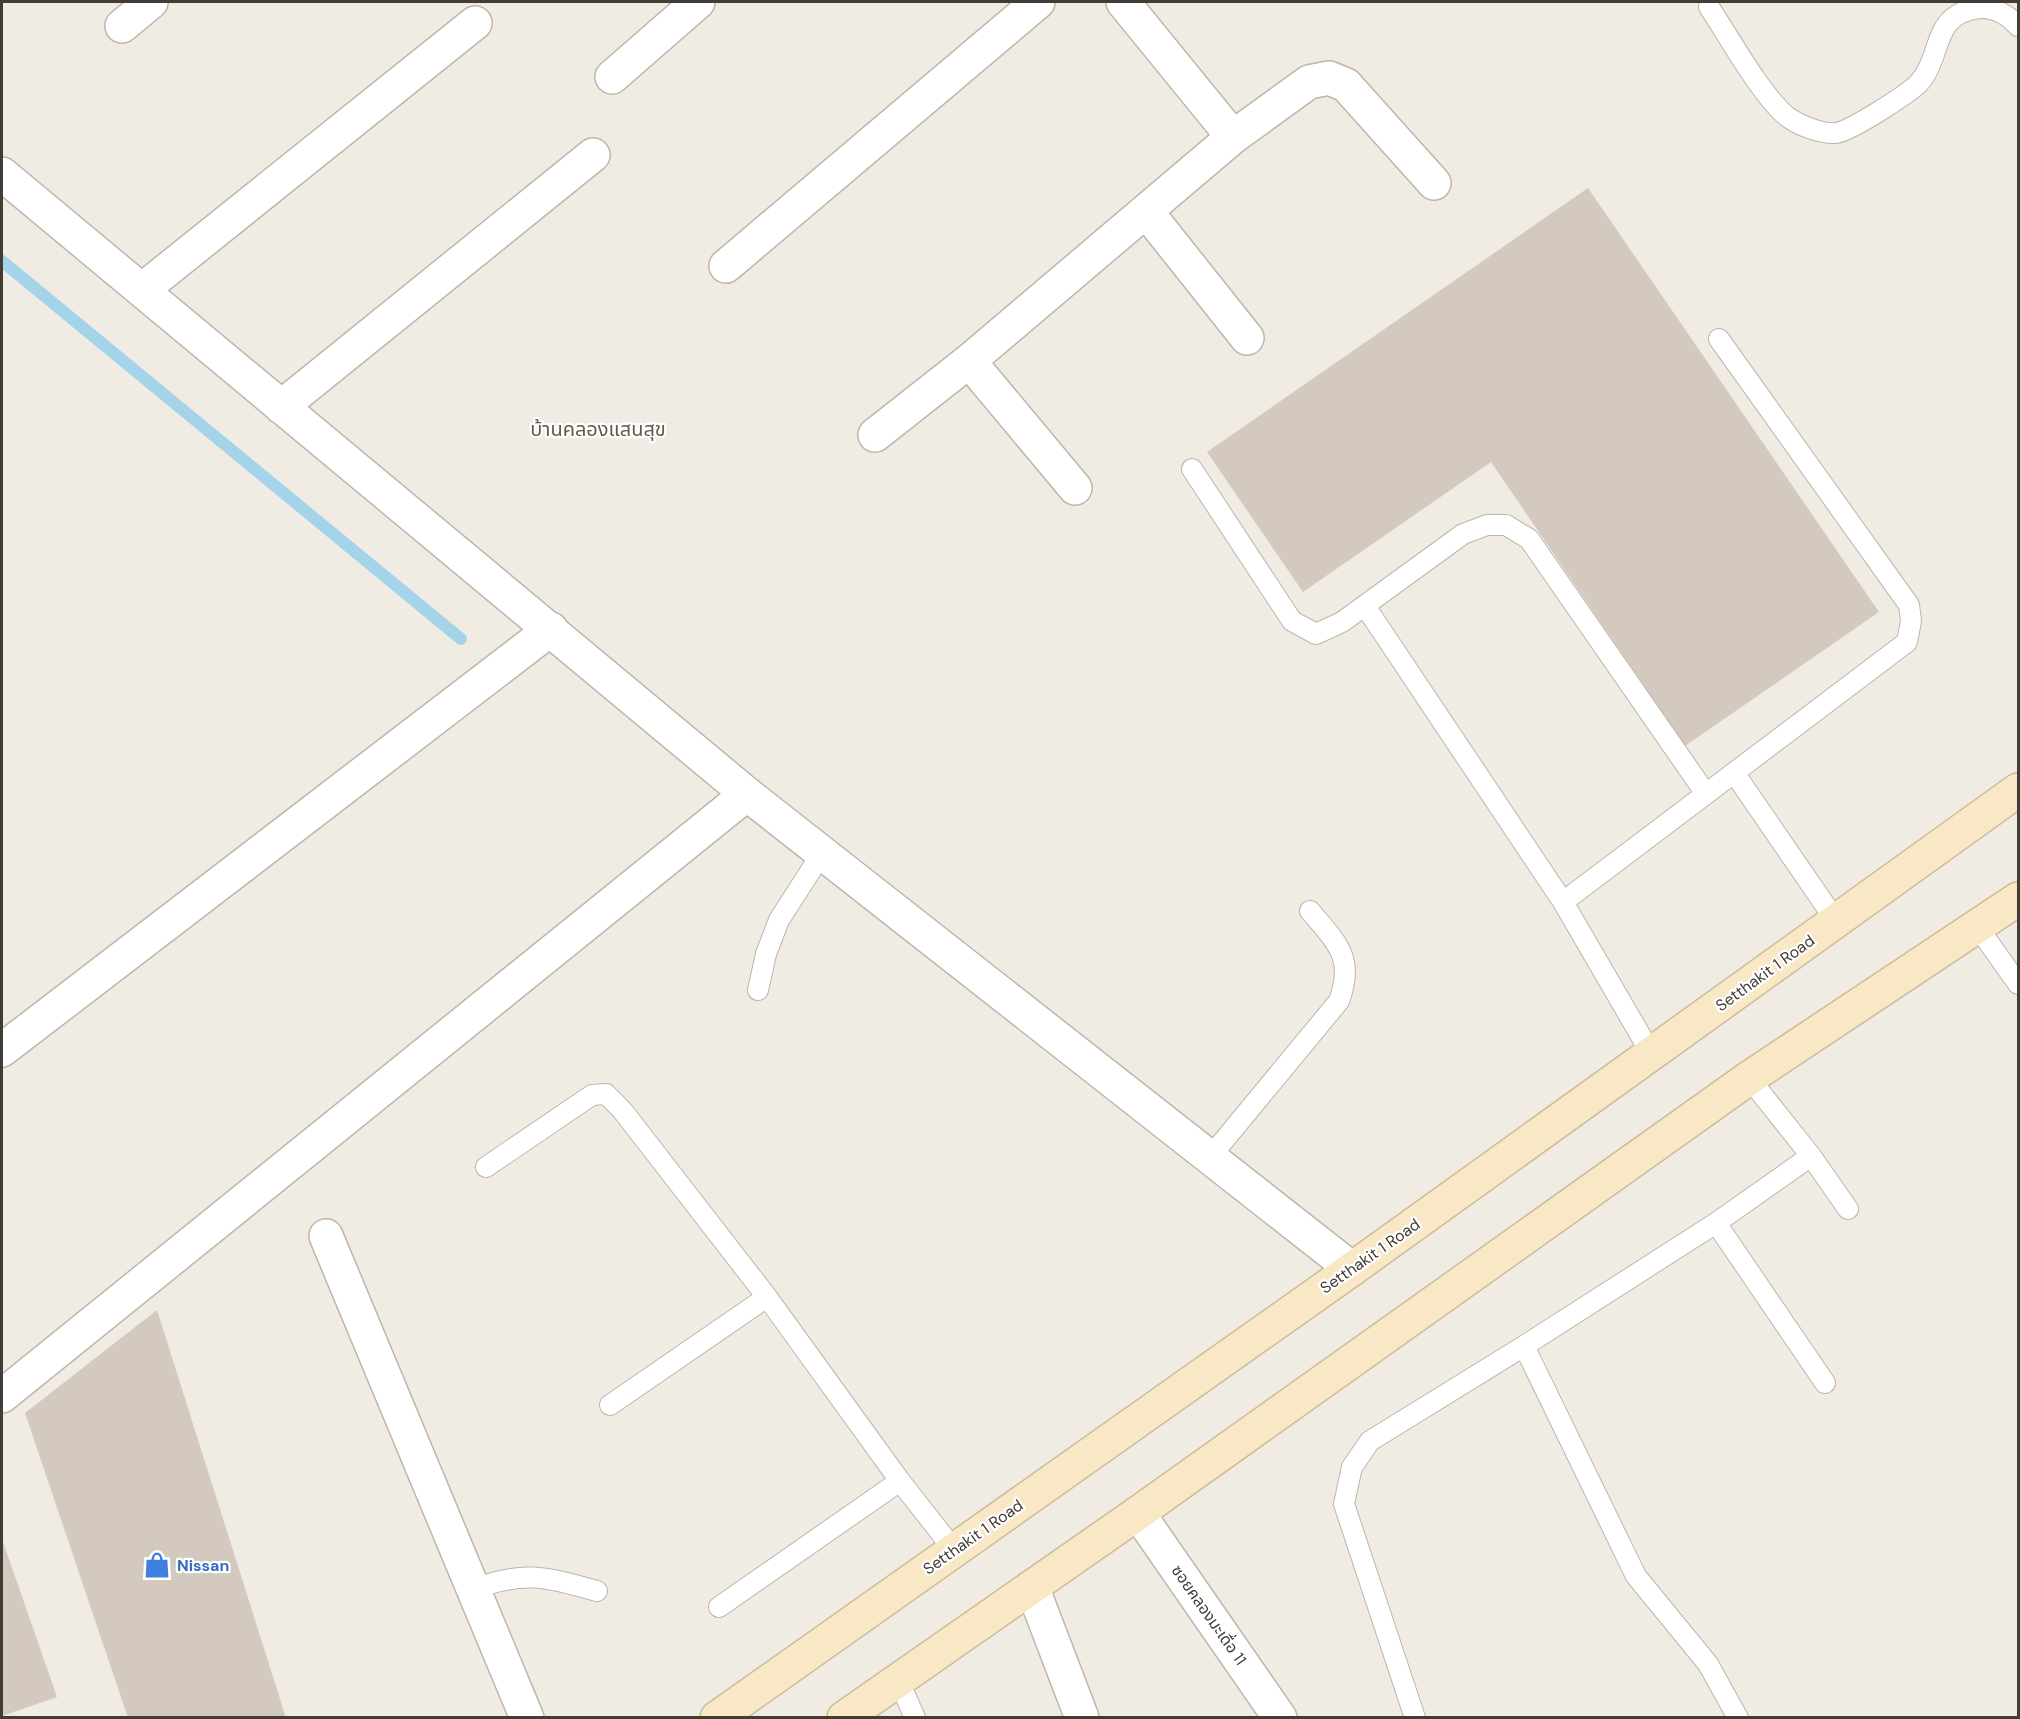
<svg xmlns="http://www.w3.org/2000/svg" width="2020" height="1719" viewBox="0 0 2020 1719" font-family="'DM Sans','Noto Sans Thai',sans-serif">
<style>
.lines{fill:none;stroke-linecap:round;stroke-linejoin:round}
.stream{stroke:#a5d3e9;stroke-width:12}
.building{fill:#d4c9be}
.service-casing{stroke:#beb5ab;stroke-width:22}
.minor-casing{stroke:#beb5ab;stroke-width:36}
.secondary-casing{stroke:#cdba97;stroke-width:36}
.service{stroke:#fff;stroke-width:20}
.minor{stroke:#fff;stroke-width:33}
.secondary{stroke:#f9e8c6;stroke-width:33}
.labels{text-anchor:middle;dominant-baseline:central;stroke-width:4.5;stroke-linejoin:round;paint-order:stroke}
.street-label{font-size:16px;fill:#423c35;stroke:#fff}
.shop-label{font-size:16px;font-weight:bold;fill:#366cbe;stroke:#fff;text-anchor:start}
.quarter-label{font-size:20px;fill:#64594d;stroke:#fff}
</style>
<rect width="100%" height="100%" fill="#f0ece4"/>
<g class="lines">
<path class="stream" d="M2 261 461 639"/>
</g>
<path class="building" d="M1588 188 1879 612 1685 746 1491 462 1303 592 1207 452Z
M157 1310 286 1718H128L25 1413Z
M2 1539 57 1697 2 1716Z"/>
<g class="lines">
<g class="service-casing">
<path id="service" d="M1709 7C1728 35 1763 99 1789 118 1801 126 1821 134 1836 133 1851 131 1906 95 1918 84 1944 56 1930 14 1979 8 1994 7 2008 15 2018 26
M1192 469 1292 621 1316 634 1342 622 1463 534 1487 525H1506L1529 539 1706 794
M1365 606 1563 902
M1735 774 1836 921
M1977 926 2018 984
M758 990 766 954 779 920 822 853
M1652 1055 1563 902 1907 642 1911 621 1909 605 1719 339
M1749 1078 1811 1156 1848 1209
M1211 1156 1339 1001C1355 958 1337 943 1310 911
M1811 1156 1716 1223 1825 1383
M486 1167 592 1095 606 1094 622 1110 767 1297 900 1481 954 1550
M1524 1346 1716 1223
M610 1405 767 1297
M474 1589C526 1570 545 1577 597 1591
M719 1607 900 1481
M898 1679 915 1718
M1415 1718 1344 1504 1352 1467 1370 1441 1524 1346 1636 1576 1708 1664 1738 1718"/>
</g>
<g class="minor-casing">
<path id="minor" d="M122 26 151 2
M612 77 698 2
M1233 137 1309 82 1329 78 1346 85 1434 183
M2 174 747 794 1352 1269
M1146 211 1247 338
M726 266 1038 2
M142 290 475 23
M969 361 1075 488
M281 407 593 155
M875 435 969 361 1233 137 1123 2
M2 1050 551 629
M326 1236 527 1718
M2 1396 747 794
M1138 1513 1280 1718
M1032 1587 1082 1718"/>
</g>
<g class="secondary-casing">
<path id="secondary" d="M717 1718 1352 1269 2018 790
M844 1718 1138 1513 1749 1078 2018 899"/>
</g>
<use href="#service" class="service"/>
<use href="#minor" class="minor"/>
<use href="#secondary" class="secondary"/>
</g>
<defs>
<g id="shop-bare" transform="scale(2.07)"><path d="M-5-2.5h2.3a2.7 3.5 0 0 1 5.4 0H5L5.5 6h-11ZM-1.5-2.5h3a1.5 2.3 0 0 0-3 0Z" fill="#3f7fe0" stroke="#fff" stroke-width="2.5" paint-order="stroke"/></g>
</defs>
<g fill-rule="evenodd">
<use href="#shop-bare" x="157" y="1565"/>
</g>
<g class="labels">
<g class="street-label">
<text transform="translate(1765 973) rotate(-36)">Setthakit 1 Road</text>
<text transform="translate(1370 1256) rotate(-35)">Setthakit 1 Road</text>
<text transform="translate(973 1537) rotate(-35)">Setthakit 1 Road</text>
<text transform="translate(1209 1615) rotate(55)">ซอยคลองมะเดื่อ 11</text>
</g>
<g class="shop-label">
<text x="177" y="1565">Nissan</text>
</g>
<g class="quarter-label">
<text x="598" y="429">บ้านคลองแสนสุข</text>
</g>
</g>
<rect width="2020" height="1719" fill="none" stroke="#423c35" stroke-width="6"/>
</svg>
